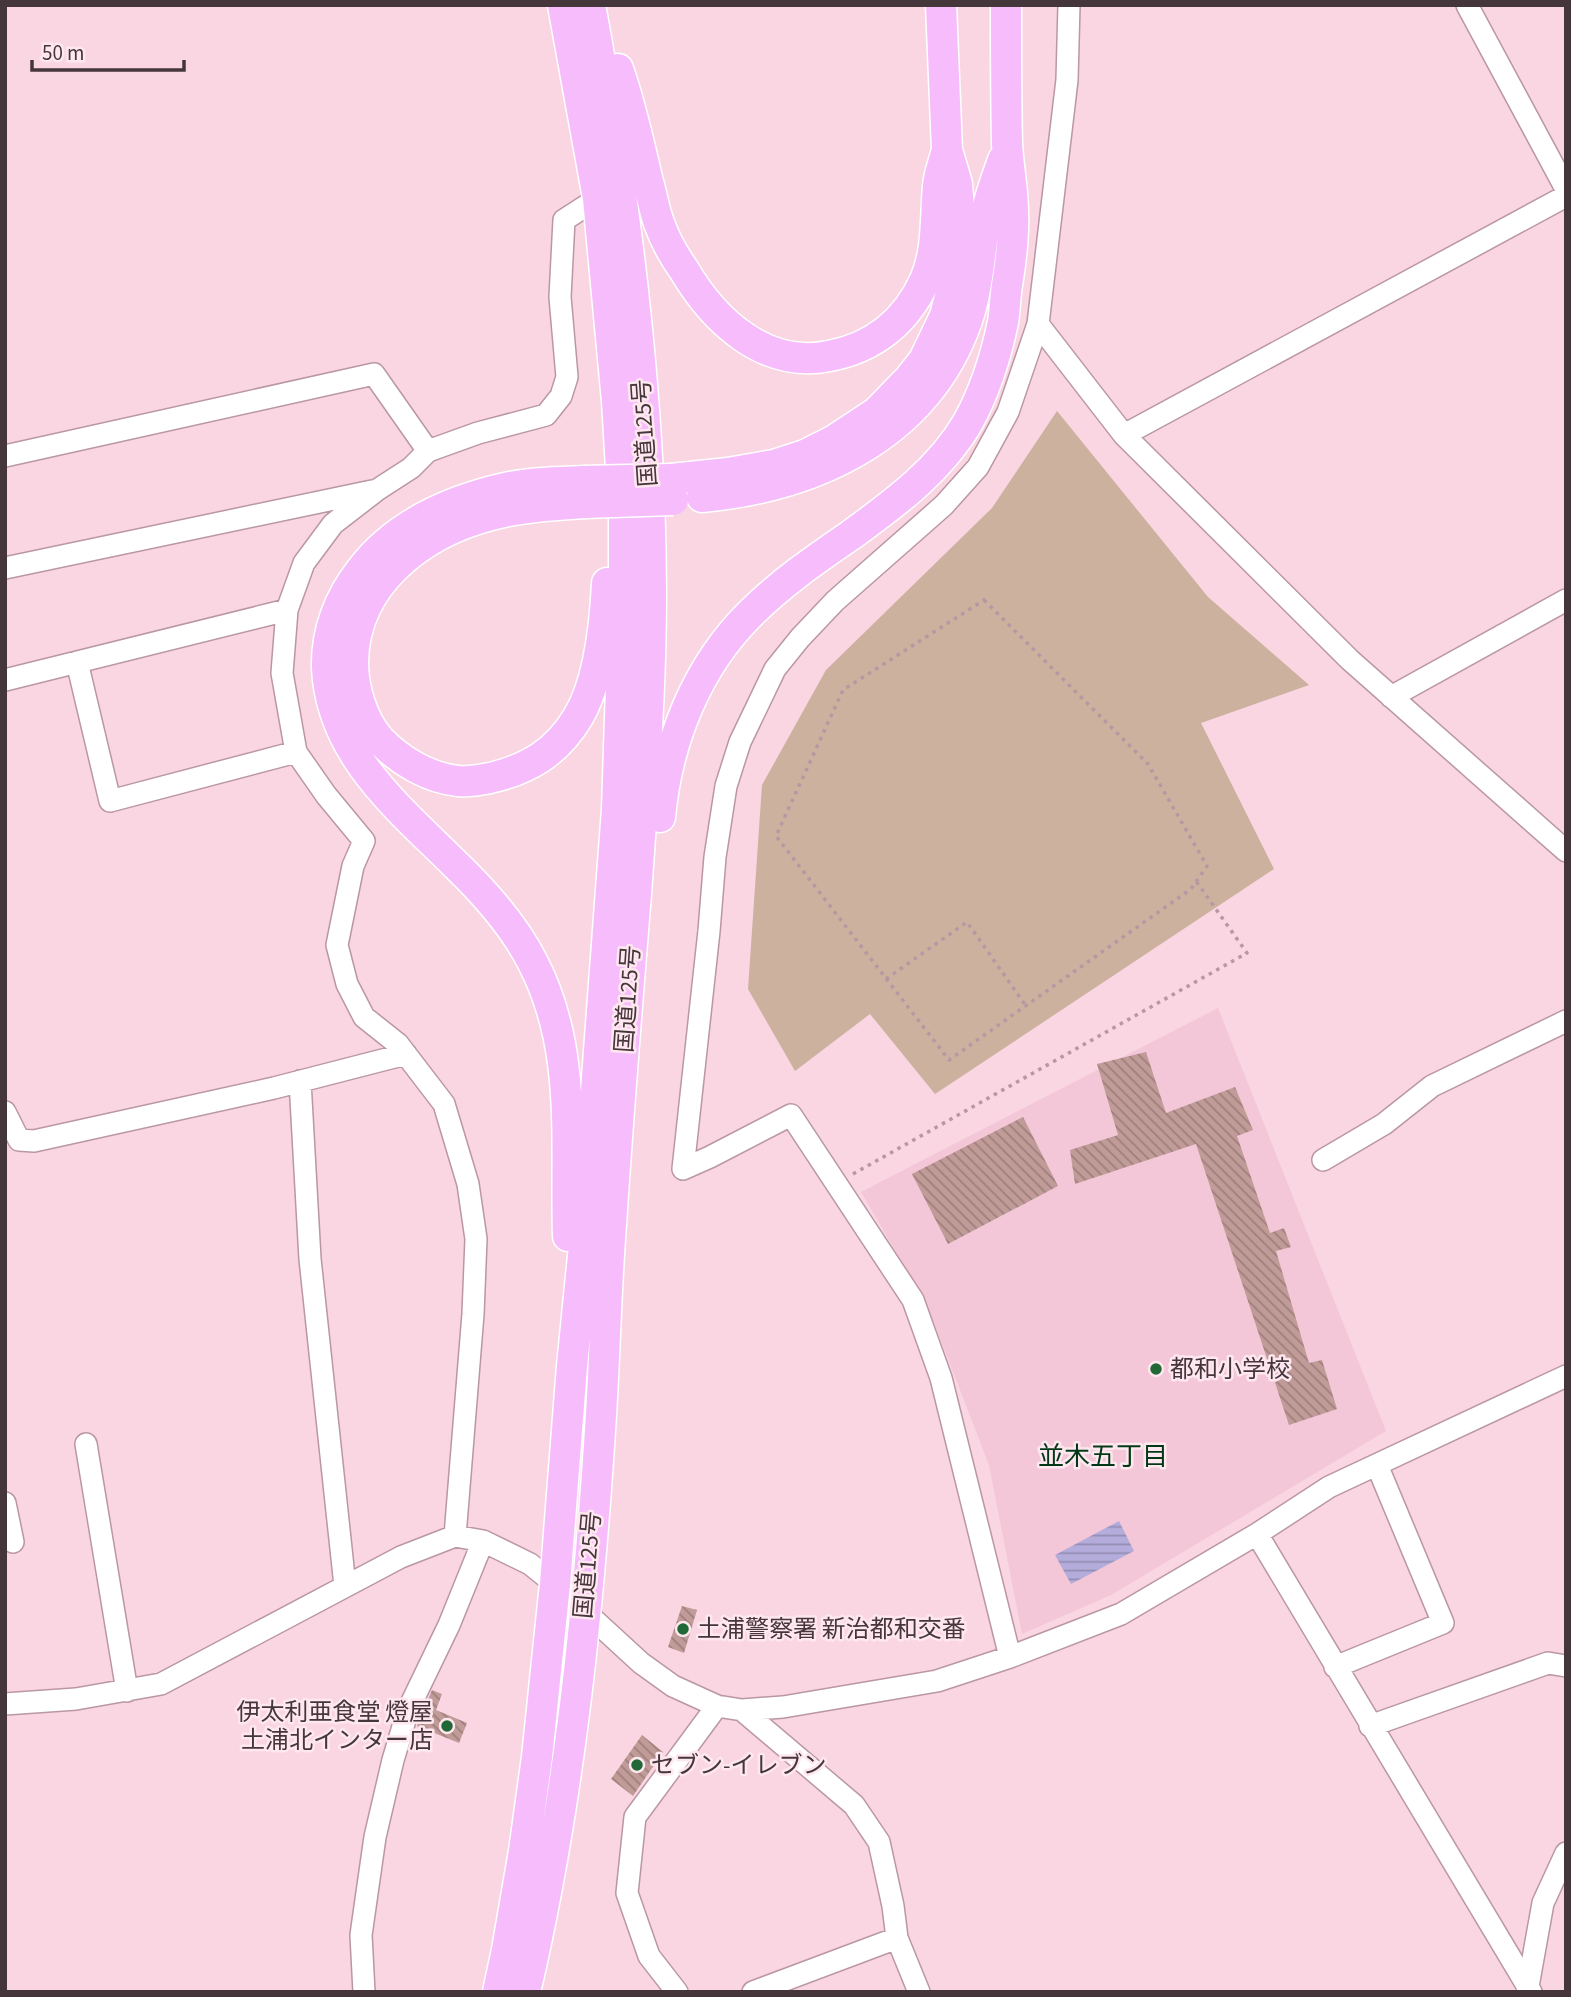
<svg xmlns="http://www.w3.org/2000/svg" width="1571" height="1997" viewBox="0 0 1571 1997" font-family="'Source Sans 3','Noto Sans JP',sans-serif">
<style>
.built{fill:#f3c7d7}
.park{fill:#ccb19f}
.water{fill:url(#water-rules)}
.building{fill:url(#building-back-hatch)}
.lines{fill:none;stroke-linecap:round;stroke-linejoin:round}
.minor-casing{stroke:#ba97a4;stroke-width:24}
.highway-casing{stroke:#fff;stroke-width:33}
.path{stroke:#b598a2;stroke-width:3.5;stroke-dasharray:3.5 5;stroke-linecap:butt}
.minor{stroke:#fff;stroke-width:21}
.highway{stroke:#f7bcfc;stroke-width:30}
.highway-bridge-casing{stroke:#fff;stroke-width:33;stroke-linecap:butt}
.highway-bridge{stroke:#f7bcfc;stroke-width:30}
.poi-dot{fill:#206936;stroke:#fee7ef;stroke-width:2.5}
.labels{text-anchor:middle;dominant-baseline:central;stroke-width:5;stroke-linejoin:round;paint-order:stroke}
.street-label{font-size:24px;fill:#45363b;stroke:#fee7ef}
.poi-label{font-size:24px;fill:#45363b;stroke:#fee7ef;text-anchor:start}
.neighbourhood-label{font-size:26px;fill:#023715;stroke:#fee7ef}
</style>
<defs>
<pattern id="water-rules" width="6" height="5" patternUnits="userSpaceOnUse" patternTransform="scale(1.75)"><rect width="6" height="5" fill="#b4acdb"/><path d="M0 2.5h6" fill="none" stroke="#948db3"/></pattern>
<pattern id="building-back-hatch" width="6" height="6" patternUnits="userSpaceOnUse" patternTransform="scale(1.75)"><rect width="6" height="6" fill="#c09b97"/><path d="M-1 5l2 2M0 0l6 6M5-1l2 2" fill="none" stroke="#9e7f7c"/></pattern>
</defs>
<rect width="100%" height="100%" fill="#fad5e2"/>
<path class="built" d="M1218 1008 1386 1431 1111 1595 1022 1634 989 1465 928 1307 861 1192Z"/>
<path class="park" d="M1057 411 1208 597 1309 685 1201 723 1274 869 935 1094 870 1014 795 1071 748 989 762 785 826 670 992 508Z"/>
<path class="water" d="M1119 1521 1134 1551 1071 1584 1055 1555Z"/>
<path class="building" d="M1146 1052 1166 1113 1235 1087 1253 1130 1237 1136 1270 1233 1284 1228 1291 1247 1276 1251 1309 1363 1322 1360 1337 1409 1289 1425 1196 1144 1075 1184 1070 1150 1118 1135 1097 1064Z
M1023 1117 1058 1186 948 1244 912 1174Z
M682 1606 697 1610 684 1653 668 1647Z
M432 1690 442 1694 436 1710 467 1723 459 1743 417 1726Z
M642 1735 663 1752 633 1796 611 1779Z"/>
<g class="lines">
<g class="minor-casing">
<path id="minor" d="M1467 5 1566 189
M1038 324 1124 435 1350 660 1566 851
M1124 435 1566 196
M5 456 374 374 428 451
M5 568 372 491
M77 662 110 801 296 752
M5 680 287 610
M1391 697 1566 600
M300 1081 310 1259 345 1586
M5 1112 19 1140 34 1141 274 1088 406 1054
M1323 1160 1384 1124 1432 1086 1566 1021
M86 1444 127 1691
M5 1503 13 1542
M1257 1534 1531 1992
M455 1536 473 1314 476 1239 468 1184 444 1104 398 1044 364 1017 347 984 337 945 353 866 364 841 326 795 296 752 282 673 287 610 304 563 333 524 377 490 411 468 428 451 478 433 546 415 561 396 567 377 560 297 564 220 598 198
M1010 1657 941 1378 913 1300 791 1115 710 1157 683 1169 709 931 715 857 726 786 740 742 775 669 800 638 835 601 944 505 978 467 1008 412 1038 324 1067 80 1069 5
M1335 1667 1443 1623 1377 1465
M5 1704 76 1699 161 1684 401 1557 455 1536 483 1541 530 1564 555 1584 641 1663 673 1686 717 1706 742 1710 783 1707 937 1681 1010 1657 1121 1614 1257 1534 1329 1487 1566 1376
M742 1710 854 1805 879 1842 893 1906 897 1938 919 1992
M1370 1726 1548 1663 1566 1666
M364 1992 361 1935 375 1837 393 1760 408 1710 449 1625 483 1541
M677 1992 649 1956 627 1893 635 1817 717 1706
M753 1992 897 1938
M1527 1992 1543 1903 1566 1853"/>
</g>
<g class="highway-casing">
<path id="highway" d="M618 69C631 106 639 144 648 182 652 195 654 210 659 223 665 240 674 256 684 270 714 321 765 369 829 356 873 348 906 322 925 280 938 250 935 218 938 186 939 174 944 162 947 150
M671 479 728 473 774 465 805 455 833 441 877 412 909 379 924 360 945 316 959 262 961 233 957 184 947 150 941 5
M702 497C820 486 933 432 970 311 979 279 980 248 986 216 989 197 997 178 1003 160
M585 503C555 505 520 507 491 515 421 533 354 584 353 662 353 688 362 720 380 740 400 761 429 778 458 781 468 782 480 780 490 778 529 769 557 752 578 717 599 682 605 624 607 583
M660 817C667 742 696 667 751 613 781 583 816 559 851 535 895 503 940 470 968 422 985 391 996 356 1003 322 1005 310 1005 297 1007 285 1011 261 1014 236 1013 211 1013 189 1008 166 1007 143 1006 97 1006 51 1006 5
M568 1236C565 1142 578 1048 532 961 514 926 485 893 457 866 400 809 331 755 327 668 326 632 339 598 361 570 397 523 454 499 510 487 534 482 559 482 584 481
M498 1992 507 1950 524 1851 537 1757 555 1584 572 1366 586 1226 617 809 624 598V518L617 401 598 198 563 5
M525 1992C569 1804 589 1608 601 1415 605 1352 606 1288 611 1225 618 1115 627 1004 636 894 643 794 651 694 651 594 651 396 626 199 590 5"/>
</g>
<path class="path" d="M984 600 1148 764 1207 866 1191 889 949 1060 776 836 843 690Z
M886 979 967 922 1026 1006
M853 1174 1247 953 1196 881"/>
<use href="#minor" class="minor"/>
<use href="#highway" class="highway"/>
<g class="highway-bridge-casing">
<path id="highway-bridge" d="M584 481 671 479
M585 503 673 500"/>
</g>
<use href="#highway-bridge" class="highway-bridge"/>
</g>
<g class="poi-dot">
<circle cx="1156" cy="1369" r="7"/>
<circle cx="683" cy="1629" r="7"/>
<circle cx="447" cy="1726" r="7"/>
<circle cx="637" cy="1765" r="7"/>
</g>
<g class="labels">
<g class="street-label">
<text transform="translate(645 433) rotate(-94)">国道125号</text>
<text transform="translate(628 999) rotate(-86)">国道125号</text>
<text transform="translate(588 1565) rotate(-85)">国道125号</text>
</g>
<g class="poi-label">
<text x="1170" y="1369">都和小学校</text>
<text x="697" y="1629">土浦警察署 新治都和交番</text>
<text x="433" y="1712" text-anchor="end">伊太利亜食堂 燈屋<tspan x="433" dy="28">土浦北インター店</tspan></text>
<text x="651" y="1765">セブン-イレブン</text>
</g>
<g class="neighbourhood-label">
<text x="1103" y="1456">並木五丁目</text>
</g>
</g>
<rect width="1571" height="1997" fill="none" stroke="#45363b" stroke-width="14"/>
<path d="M32 60v10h152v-10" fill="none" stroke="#45363b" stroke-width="3.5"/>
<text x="42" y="60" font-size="21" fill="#45363b" stroke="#fee7ef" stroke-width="5" paint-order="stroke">50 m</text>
</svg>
